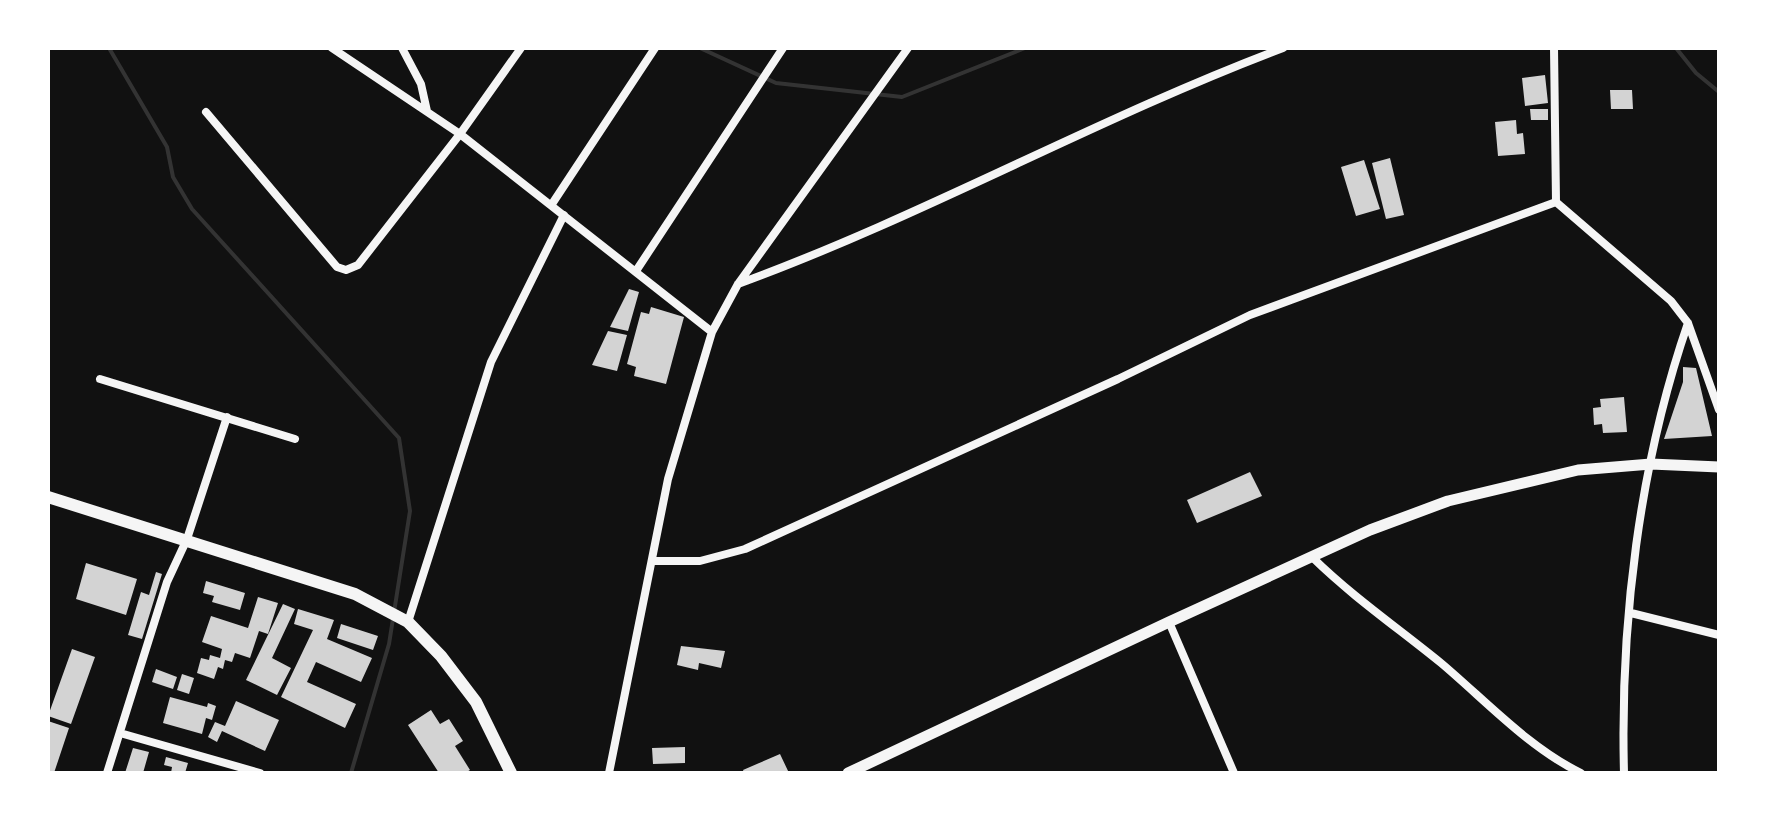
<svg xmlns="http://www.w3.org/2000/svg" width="1767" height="821" viewBox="0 0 1767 821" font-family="'Sofia Sans Condensed',sans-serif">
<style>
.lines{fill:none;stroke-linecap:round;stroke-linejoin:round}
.stream{stroke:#333;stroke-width:4}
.building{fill:#d3d3d3}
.minor{stroke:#f5f5f5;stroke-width:8}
.secondary{stroke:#f5f5f5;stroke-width:11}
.primary{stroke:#f5f5f5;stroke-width:12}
</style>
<rect width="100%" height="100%" fill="#111"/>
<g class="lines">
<path class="stream" d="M109 48 167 147 173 177 192 209 399 438 410 511 389 644 351 773
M700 48 776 83 902 97 1025 48
M1676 48 1696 73 1719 92"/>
</g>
<path class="building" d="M1545 75 1548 103 1525 106 1522 78Z
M1610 90H1632L1633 109H1611Z
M1530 109H1548V120H1531Z
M1516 120 1517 134 1523 133 1525 154 1498 156 1495 122Z
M1390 158 1404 215 1386 219 1372 163Z
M1364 160 1380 209 1356 216 1341 167Z
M629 289 639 292 628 331 610 327Z
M651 307 684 317 666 384 634 376 636 367 627 364 641 312 649 314Z
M608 331 627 335 617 371 592 365Z
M1683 367 1696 368 1712 436 1664 439 1683 382Z
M1624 397 1627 432 1603 433 1602 424 1594 425 1593 408 1601 407 1600 399Z
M1250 472 1262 496 1197 523 1187 500Z
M86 563 137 579 126 615 76 599Z
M156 572 162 574 142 639 128 635 141 592 149 595Z
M206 581 245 593 240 610 212 602 214 596 203 593Z
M258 597 278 603 268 634 259 631 250 658 235 653 232 662 225 660 223 669 218 667 214 679 197 673 201 658 209 660 210 655 220 658 222 649 202 642 211 616 248 628Z
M283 604 295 609 272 658 291 668 277 695 246 680Z
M298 609 334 620 327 639 372 658 361 682 316 662 307 682 356 704 345 728 281 697 313 630 294 624Z
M341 624 378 636 373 650 337 638Z
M681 646 725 651 721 668 699 663 698 670 677 665Z
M72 649 95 657 71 724 48 716Z
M156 669 177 677 173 689 152 682Z
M182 674 194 678 189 694 177 690Z
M170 697 207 707 208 703 216 706 212 720 206 718 202 734 163 723Z
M236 701 279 720 265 751 222 731 217 742 208 737 215 722 225 726Z
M431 710 440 724 449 719 463 741 455 746 470 770 465 773H439L408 725Z
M48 721 69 728 54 773H48Z
M685 747V763L653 764 652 748Z
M133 748 149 752 143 773H125Z
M780 754 789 773H744L743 770Z
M166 757 188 763 185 773H171L172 767 164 765Z"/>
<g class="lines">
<path class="minor" d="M332 48 460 134 712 332
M402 48 421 84 427 111
M1554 48 1556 202 1671 301 1688 323 1719 410
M206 112 337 267 346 270 358 265 460 134 521 48
M552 204 655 48
M636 271 783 48
M738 284C924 216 1097 118 1283 48
M100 379 295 439
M1313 558C1353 597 1398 628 1441 663 1485 700 1529 748 1581 773
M653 561H700L745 549 1118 379 1250 315 1556 202
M1631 613 1719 635
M408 622 491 362 564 215
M1169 622 1234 773
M120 733 260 773
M107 773 167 582 187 539 227 417
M609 773 668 479 712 332 738 284 908 48
M1624 773C1620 624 1639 465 1688 323"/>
<path class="secondary" d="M848 773 1169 622 1370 530 1448 501 1578 470 1651 464 1719 467"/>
<path class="primary" d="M48 497 355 594 408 622 441 656 476 702 511 773"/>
</g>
<rect width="1767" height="821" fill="none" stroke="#ffffff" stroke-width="100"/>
</svg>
